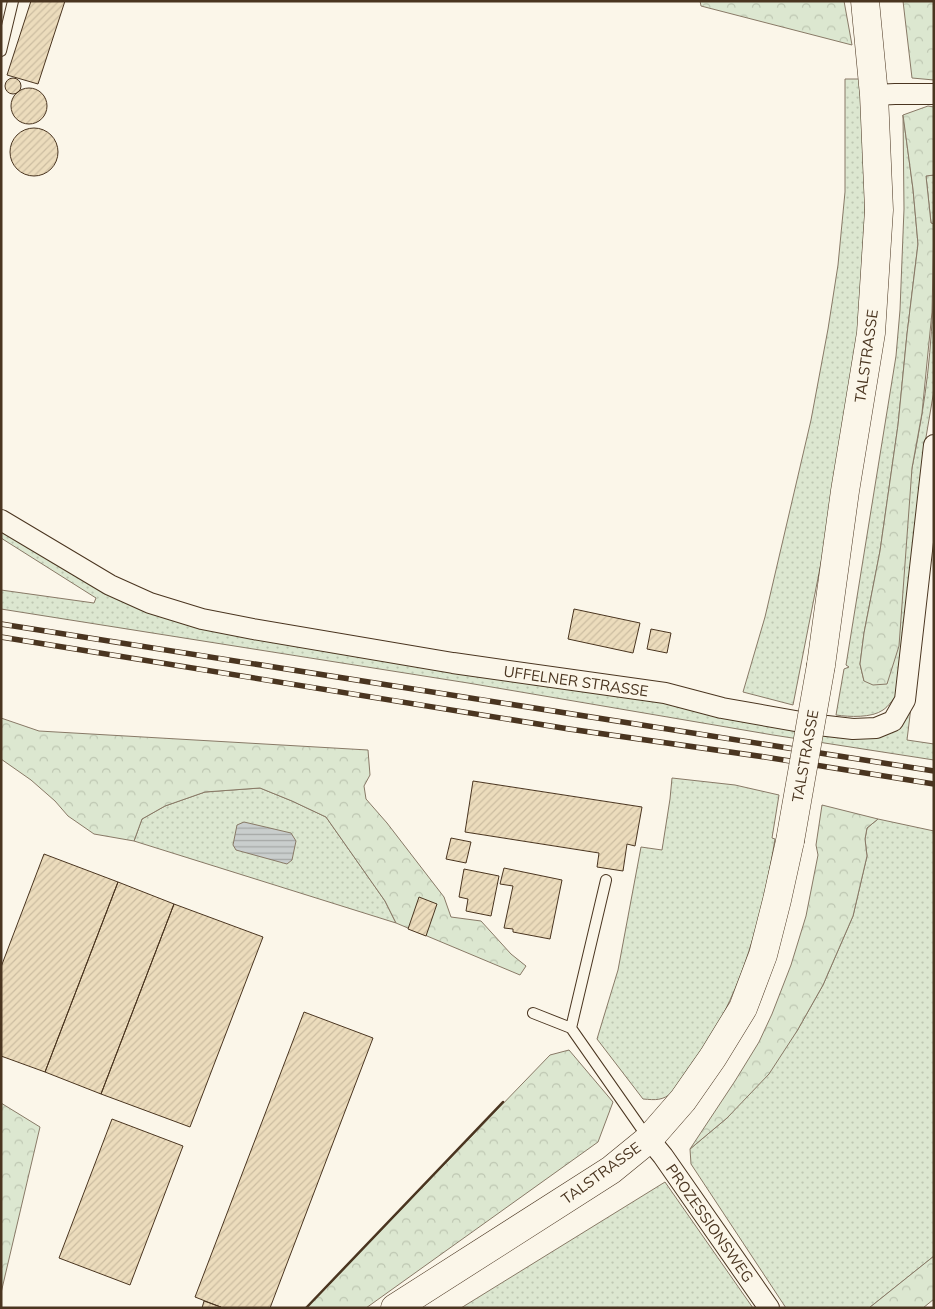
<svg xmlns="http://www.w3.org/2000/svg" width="935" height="1309" viewBox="0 0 935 1309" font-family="Mulish,sans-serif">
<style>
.grass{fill:url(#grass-dots);stroke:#887966}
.forest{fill:url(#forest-crowns);stroke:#887966}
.water{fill:url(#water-rules);stroke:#887966}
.building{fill:url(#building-hatch);stroke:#4a3520}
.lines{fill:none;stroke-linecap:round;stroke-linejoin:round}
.lane-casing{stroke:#4a3520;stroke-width:12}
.street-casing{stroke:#4a3520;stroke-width:22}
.secondary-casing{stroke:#4a3520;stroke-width:29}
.lane{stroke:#fbf6e9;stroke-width:10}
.street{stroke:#fbf6e9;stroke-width:20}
.secondary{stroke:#fbf6e9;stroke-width:28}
.rail-casing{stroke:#4a3520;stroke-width:5.5}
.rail{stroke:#fbf6e9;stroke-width:4;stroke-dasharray:11;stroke-linecap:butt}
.secondary-bridge-casing{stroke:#4a3520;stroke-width:29;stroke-linecap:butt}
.secondary-bridge{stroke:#fbf6e9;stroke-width:28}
.wall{stroke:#4a3520;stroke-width:2.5}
.labels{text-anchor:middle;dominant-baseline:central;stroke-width:4;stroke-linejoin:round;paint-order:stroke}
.street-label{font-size:15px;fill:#4a3520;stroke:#fbf6e9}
</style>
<defs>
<pattern id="grass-dots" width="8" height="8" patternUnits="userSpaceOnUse" patternTransform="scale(1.25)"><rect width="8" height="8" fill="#dce7d0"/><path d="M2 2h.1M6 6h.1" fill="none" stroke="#bec7b2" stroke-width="1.8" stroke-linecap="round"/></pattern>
<pattern id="forest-crowns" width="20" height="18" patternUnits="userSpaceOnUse" patternTransform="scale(1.25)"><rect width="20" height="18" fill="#dce7d0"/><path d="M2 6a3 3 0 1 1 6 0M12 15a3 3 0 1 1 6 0" fill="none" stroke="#bec7b2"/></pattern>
<pattern id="water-rules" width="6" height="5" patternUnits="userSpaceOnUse" patternTransform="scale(1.25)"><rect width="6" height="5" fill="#c9cecd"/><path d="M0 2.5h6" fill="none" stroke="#a5a8a6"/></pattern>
<pattern id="building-hatch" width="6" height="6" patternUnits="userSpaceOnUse" patternTransform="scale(1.25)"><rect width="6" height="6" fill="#ecdcbc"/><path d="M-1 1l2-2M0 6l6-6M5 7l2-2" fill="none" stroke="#ccbda1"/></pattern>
</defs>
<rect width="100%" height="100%" fill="#fbf6e9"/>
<path class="grass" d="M845 79H860L867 150 865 216 858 330 831 512 793 705 743 692 765 617 811 420 828 329 838 265 845 192Z
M903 115 913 189 918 244 907 334 898 425 880 551 864 633 860 664 864 681C884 592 907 504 922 414 931 360 934 304 934 248V390L924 449 899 692C895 697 888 707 883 710 872 718 849 717 836 715L844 669 849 667 846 665 896 356 900 310 904 209Z
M934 175V224L931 223 926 176Z
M1 527 132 600 374 656 536 685 653 698 859 735 911 707 907 740 934 744V760L773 735 468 683 1 609V590L94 603 96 598 1 538Z
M672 778 735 785 779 795 772 838 775 839C764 906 747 975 712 1035 700 1054 686 1073 673 1092 662 1101 656 1100 643 1099L597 1039 618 970 641 847 662 850 670 799Z
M260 788 292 801 326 817 385 901 396 923 134 841 142 819 165 806 205 792Z
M878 819 934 831V1256L869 1308H786L691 1164 690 1149 727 1118 797 1031 823 985 853 916 867 856 865 839 867 828Z
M665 1182 753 1308H461Z"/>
<path class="forest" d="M700 1H844L852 45 701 6Z
M903 1H934V80L912 78Z
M928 106 934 107V175L926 176 931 223 934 224 932 312 922 413 912 468 899 646 887 684 873 685 864 681 860 664 864 633 880 551 898 425 907 334 918 244 913 189 903 115Z
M1 718 39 731 368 750 370 775 364 786 366 799 387 823 444 897 451 917 481 921 511 954 526 966 520 975 396 923 385 901 326 817 292 801 260 788 205 792 165 806 142 819 134 841 94 834 68 816 55 801 31 780 1 759Z
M822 805 878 819 867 828 865 839 867 856 853 916 823 985 797 1031 769 1074 727 1118 690 1149 735 1081 759 1042 772 1014 791 965 806 916 818 855 816 845Z
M569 1050 613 1102 598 1142 366 1308H306L550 1055Z
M1 1103 40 1127 1 1293Z
M934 1256V1299L923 1308H869Z"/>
<path class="water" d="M244 822 291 833 296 841 292 860 287 864 236 850 233 845 237 825Z"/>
<path class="building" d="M31 1H65L38 84 7 75Z
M5 86a8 8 0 1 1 16 0a8 8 0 1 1-16 0Z
M11 106a18 18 0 1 1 36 0a18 18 0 1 1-36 0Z
M10 152a24 24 0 1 1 48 0a24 24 0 1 1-48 0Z
M574 609 640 623 633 653 568 639Z
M651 629 671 633 667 653 647 649Z
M473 781 642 807 635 846 627 844 623 871 597 867 599 853 465 832Z
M451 838 471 842 466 863 446 859Z
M44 854 118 882 45 1072 1 1056V967Z
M504 868 562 880 550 939 513 932V929L504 928 513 886 500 884Z
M464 869 499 876 491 916 466 911 468 899 459 897Z
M118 882 174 904 101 1094 45 1072Z
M419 897 437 904 426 936 408 929Z
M174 904 263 937 190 1127 101 1094Z
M304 1012 373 1038 270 1308H223L195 1297Z
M112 1119 183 1146 130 1285 59 1258Z
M204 1301 221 1307 220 1308H202Z"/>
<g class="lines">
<g class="lane-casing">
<path id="lane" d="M1 51 13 1
M533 1013 571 1028 648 1138
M571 1028 606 880"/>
</g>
<g class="street-casing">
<path id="street" d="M874 95 895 94H934
M1 520 110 585 150 603 202 619 253 629 453 663 665 693 722 708 818 725 853 729 876 728 893 721 905 700 934 445
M649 1139 663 1156 769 1308"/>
</g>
<g class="secondary-casing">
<path id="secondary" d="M821 665 845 491 871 333 879 210 874 95 865 1
M395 1308 611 1170 649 1139 683 1100 713 1057 743 1008 763 955 777 900 790 841"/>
</g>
<use href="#lane" class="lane"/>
<use href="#street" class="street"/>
<use href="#secondary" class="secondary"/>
<g class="rail-casing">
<path id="rail" d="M1 624 934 771
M1 637 569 729 765 757 934 784"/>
</g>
<use href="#rail" class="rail"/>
<g class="secondary-bridge-casing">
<path id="secondary-bridge" d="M790 841 821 665"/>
</g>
<use href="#secondary-bridge" class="secondary-bridge"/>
<path class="wall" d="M306 1308 503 1102"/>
</g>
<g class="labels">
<g class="street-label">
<text transform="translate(866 356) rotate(-82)">TALSTRASSE</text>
<text transform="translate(576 681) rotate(8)">UFFELNER STRASSE</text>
<text transform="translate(805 756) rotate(-80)">TALSTRASSE</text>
<text transform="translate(601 1173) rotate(-36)">TALSTRASSE</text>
<text transform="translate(710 1223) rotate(55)">PROZESSIONSWEG</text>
</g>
</g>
<rect width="935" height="1309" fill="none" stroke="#4a3520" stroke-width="5"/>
</svg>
